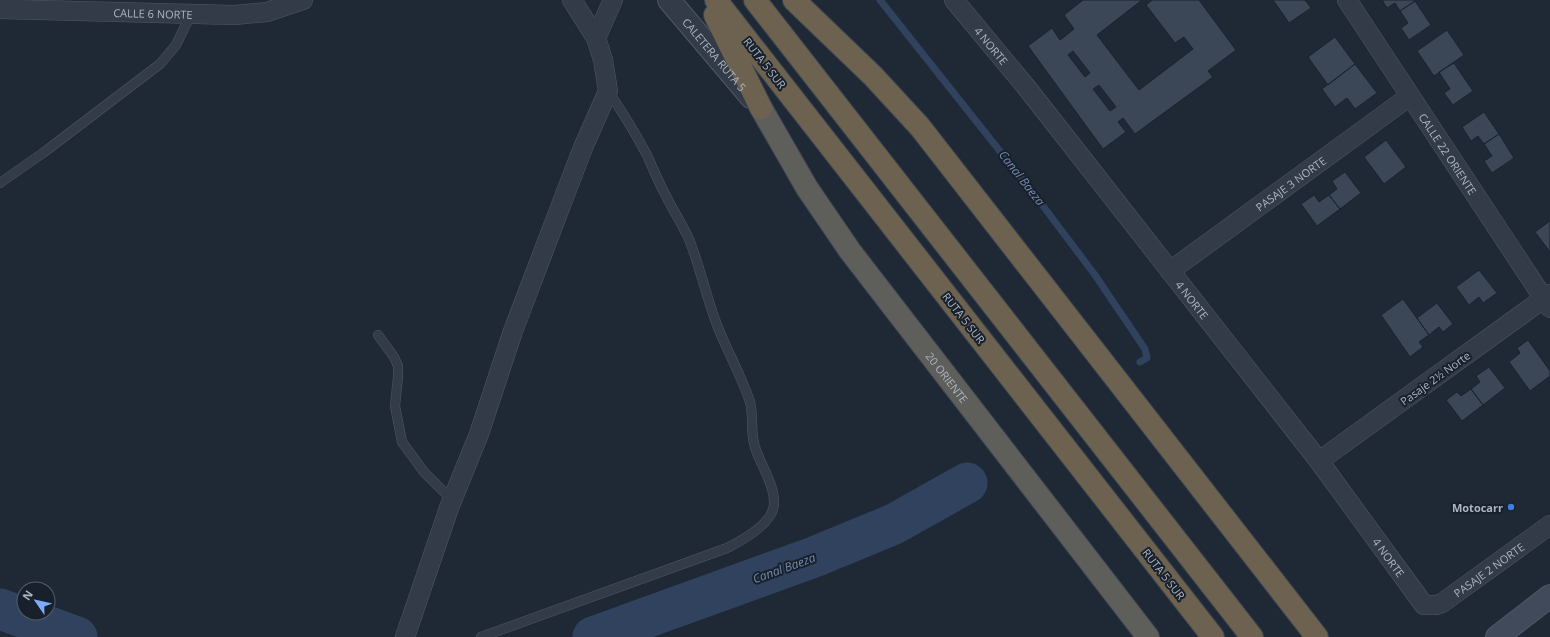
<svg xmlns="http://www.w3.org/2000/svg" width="1550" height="637" viewBox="0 0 1550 637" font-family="'Open Sans',sans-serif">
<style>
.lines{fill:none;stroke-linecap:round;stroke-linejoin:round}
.stream{stroke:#30425d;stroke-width:7}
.river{stroke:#30425d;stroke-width:41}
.building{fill:#3b4757;stroke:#1a222d;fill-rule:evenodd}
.service-casing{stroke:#505865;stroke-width:10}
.minor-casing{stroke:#505865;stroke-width:20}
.tertiary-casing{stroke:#505865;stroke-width:24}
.secondary-casing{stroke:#505865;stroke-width:24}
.trunk-casing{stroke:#3d4551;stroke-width:24}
.motorway-casing{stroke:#3d4551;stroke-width:24}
.service{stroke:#323b47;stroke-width:9}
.minor{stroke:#323b47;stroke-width:19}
.tertiary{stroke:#323b47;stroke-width:22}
.secondary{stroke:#404a5a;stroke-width:22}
.trunk{stroke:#5e5e5b;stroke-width:22}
.motorway{stroke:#6d624f;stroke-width:22}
.shop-dot{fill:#3f7fe0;stroke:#18202b;stroke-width:1.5}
.labels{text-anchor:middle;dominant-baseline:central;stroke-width:4;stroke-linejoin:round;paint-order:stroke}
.street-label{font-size:11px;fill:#acb5c4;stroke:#18202b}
.poi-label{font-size:11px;font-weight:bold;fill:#acb5c4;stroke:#18202b;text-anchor:end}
.water-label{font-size:12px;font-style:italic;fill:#748cae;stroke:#18202b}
</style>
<rect width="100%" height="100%" fill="#1f2936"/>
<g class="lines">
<path class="stream" d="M880 0 1034 194 1095 275 1145 349 1147 358 1140 362"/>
<path class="river" d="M0 609 77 637
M593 637 814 557 894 524 967 483"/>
</g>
<path class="building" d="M1083 0H1142L1097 35 1139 90 1193 49 1184 37 1175 43 1146 5 1152 0H1199L1236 50 1208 71 1213 77 1135 134 1123 118 1118 122 1126 132 1103 149 1028 46 1052 28 1060 40 1074 29 1064 15ZM1073 51 1090 73 1085 77 1068 55ZM1099 85 1116 107 1110 111 1093 89Z
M1273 0H1305L1311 8 1289 23Z
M1382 0H1414L1415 1 1400 11 1395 3 1387 8Z
M1415 1 1431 25 1409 40 1401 28 1408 23 1400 11Z
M1447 30 1464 55 1434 76 1417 51Z
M1335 37 1355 64 1328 85 1308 57Z
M1454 63 1473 91 1453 105 1444 93 1450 89 1439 72Z
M1355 64 1377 93 1355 109 1347 98 1335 107 1322 89Z
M1484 112 1499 134 1484 144 1478 136 1471 141 1462 127Z
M1499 134 1514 158 1492 173 1484 161 1492 156 1484 144Z
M1386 140 1406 167 1384 184 1364 157Z
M1345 172 1361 193 1340 209 1329 195 1337 189 1332 181Z
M1314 195 1319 202 1329 195 1340 209 1317 226 1301 204Z
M1550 221V252L1535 232Z
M1479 270 1497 293 1483 303 1479 297 1469 305 1456 287Z
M1403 299 1429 335 1419 342 1423 347 1410 357 1381 315Z
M1437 303 1453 324 1443 332 1439 327 1429 335 1417 318Z
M1528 340 1550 371V376L1530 391 1509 362 1520 353 1517 348Z
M1489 367 1505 388 1483 405 1471 389 1480 382 1476 376Z
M1471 389 1483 405 1462 421 1446 400 1457 392 1461 396Z"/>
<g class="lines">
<g class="service-casing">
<path id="service" d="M0 183 43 153 160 64 176 45 191 14
M378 335 394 357 398 366V377L395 406 402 442 424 472 452 500
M481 637 727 548C743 540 773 523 774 504 775 485 760 464 755 447 750 432 754 417 750 402 741 375 727 351 717 325 706 296 700 267 689 239 682 224 673 210 666 196 659 183 653 169 647 155 635 133 622 111 608 91"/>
</g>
<g class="minor-casing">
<g id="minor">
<path d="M572 0 596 38"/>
<path id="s1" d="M954 0 1027 88 1319 461 1424 605H1436L1442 603 1550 525"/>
<path id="s2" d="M1347 0 1550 308"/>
<path id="s3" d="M0 9 234 15 267 12 303 0"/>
<path id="s4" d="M1170 271 1410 96"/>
<path d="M1319 461 1550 294"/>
<path d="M405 637 449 508 479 434 513 331 582 150 608 91 603 60 596 38 613 0"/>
</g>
</g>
<g class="tertiary-casing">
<g id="tertiary">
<path id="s5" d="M669 0 751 97"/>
</g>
</g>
<g class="secondary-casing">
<path id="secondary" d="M1497 637 1550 596"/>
</g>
<g class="trunk-casing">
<g id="trunk">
<path id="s6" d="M761 108 807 188 850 251 1148 637"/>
</g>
</g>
<g class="motorway-casing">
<path id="motorway" d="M716 0 1213 637
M755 0 1252 637
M794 0 873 76 920 127 1317 637
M715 15 761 108"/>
</g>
<use href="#service" class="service"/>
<use href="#minor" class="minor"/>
<use href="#tertiary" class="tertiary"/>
<use href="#secondary" class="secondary"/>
<use href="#trunk" class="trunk"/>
<use href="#motorway" class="motorway"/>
</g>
<circle class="shop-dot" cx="1511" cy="507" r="4"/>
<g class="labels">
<g class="street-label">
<text stroke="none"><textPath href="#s3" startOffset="153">CALLE 6 NORTE</textPath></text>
<text stroke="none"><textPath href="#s1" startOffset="59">4 NORTE</textPath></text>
<text stroke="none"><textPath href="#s5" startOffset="71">CALETERA RUTA 5</textPath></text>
<text transform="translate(765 63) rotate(52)">RUTA 5 SUR</text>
<text stroke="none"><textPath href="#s2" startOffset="184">CALLE 22 ORIENTE</textPath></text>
<text stroke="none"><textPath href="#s4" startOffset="149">PASAJE 3 NORTE</textPath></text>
<text stroke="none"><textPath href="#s1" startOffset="383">4 NORTE</textPath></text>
<text transform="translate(964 318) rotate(52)">RUTA 5 SUR</text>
<text stroke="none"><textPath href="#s6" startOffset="328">20 ORIENTE</textPath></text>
<text transform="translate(1435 378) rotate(-36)">Pasaje 2½ Norte</text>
<text stroke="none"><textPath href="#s1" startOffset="707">4 NORTE</textPath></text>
<text stroke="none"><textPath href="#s1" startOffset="842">PASAJE 2 NORTE</textPath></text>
<text transform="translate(1164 574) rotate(52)">RUTA 5 SUR</text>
</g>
<g class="poi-label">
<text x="1503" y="507">Motocarr</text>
</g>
<g class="water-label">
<text transform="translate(1022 178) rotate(52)">Canal Baeza</text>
<text transform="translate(784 568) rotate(-20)">Canal Baeza</text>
</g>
</g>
<g transform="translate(36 601) rotate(304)"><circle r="19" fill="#18202b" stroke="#535c68"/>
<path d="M0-3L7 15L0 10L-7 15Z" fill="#7cacfa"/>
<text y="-6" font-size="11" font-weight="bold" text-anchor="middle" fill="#acb5c4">N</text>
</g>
</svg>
